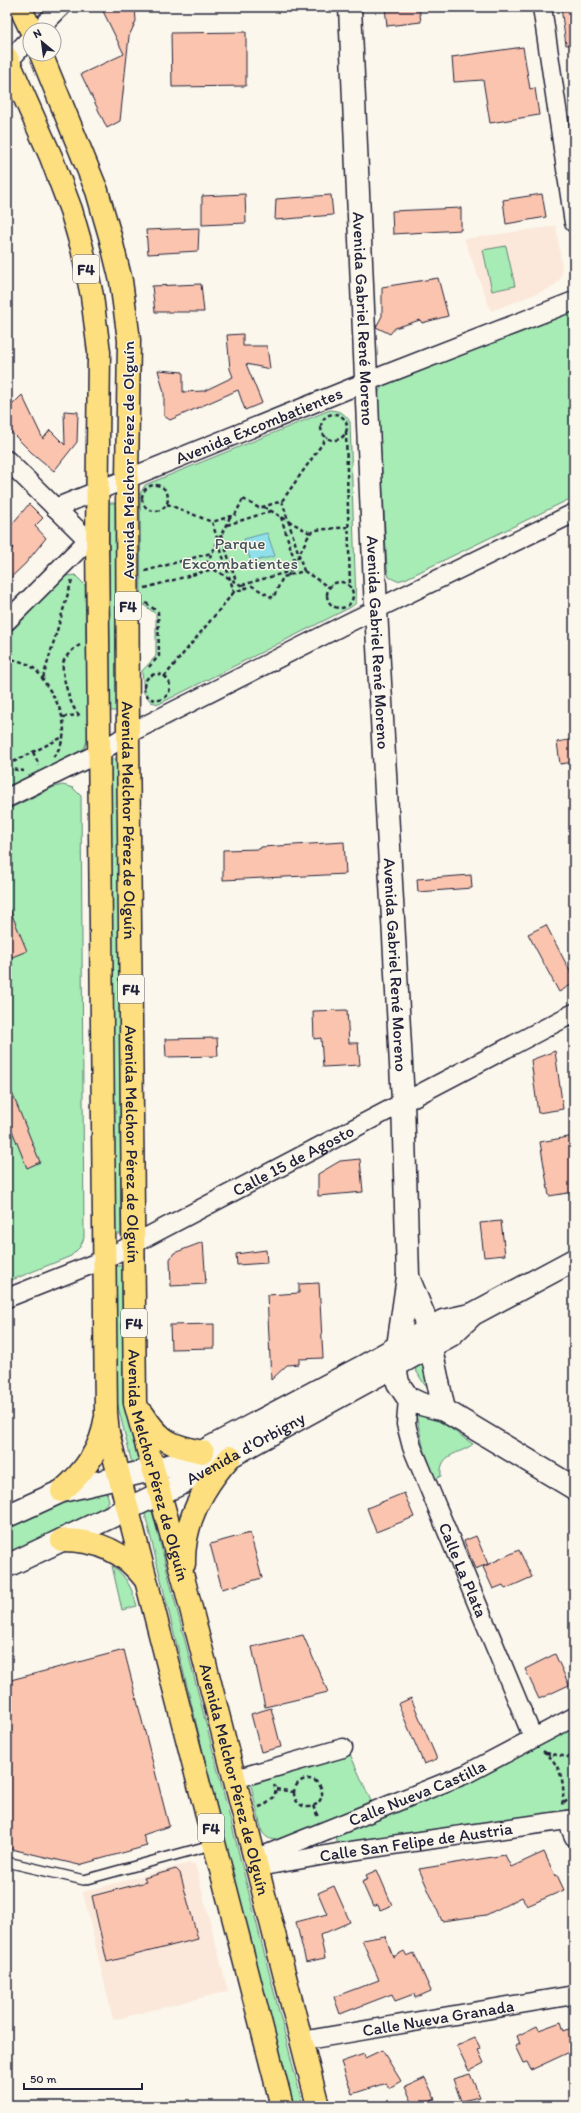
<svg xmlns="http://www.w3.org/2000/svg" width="581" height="2113" viewBox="0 0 581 2113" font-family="Itim,sans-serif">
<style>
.built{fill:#fbe8da}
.green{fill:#a7ebb5;stroke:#648678}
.water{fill:#90e0eb;stroke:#6494a5}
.building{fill:#fbc4af;stroke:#22223b}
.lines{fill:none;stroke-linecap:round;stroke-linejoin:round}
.lane-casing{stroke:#22223b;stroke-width:12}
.street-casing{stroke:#22223b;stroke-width:21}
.secondary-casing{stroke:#22223b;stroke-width:25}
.highway-casing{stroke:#22223b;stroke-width:25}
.path{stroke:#22223b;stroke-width:2.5;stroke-dasharray:4 3;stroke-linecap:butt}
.lane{stroke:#fbf7ec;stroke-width:9}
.street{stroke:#fbf7ec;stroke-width:18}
.secondary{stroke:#fbf7ec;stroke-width:22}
.highway{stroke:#fddf80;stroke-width:22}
.labels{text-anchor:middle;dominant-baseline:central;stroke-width:3;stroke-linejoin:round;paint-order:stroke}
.shield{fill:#fbf7ec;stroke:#636270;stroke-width:1}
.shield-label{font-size:16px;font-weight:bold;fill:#22223b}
.street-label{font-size:17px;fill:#22223b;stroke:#fbf7ec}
.park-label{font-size:17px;fill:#43545a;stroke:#fbf7ec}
</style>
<rect width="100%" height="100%" fill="#fbf7ec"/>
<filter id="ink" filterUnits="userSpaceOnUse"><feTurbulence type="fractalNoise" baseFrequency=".025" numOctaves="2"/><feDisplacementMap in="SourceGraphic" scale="8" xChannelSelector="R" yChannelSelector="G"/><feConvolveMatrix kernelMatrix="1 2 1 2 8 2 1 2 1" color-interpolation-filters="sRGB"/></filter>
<g filter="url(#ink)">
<path class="built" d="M556 226 562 266V273L559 281 551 288 491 311 464 239Z
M189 1863 195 1864 228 1991 113 2020 83 1892Z"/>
<path class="green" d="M506 246 515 286 492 291 483 250Z
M574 310V497L405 579 397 581 389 577 387 568 378 398 379 391 383 385Z
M330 410C340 411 345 413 350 422L356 603 351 607 159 704 151 702 144 693 142 671 156 656V614L141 603 140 494 145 485Z
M109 503H115L117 711H110Z
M75 575 85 585 88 739 84 749 7 787V636L58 583 66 576Z
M111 759H118L121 1234H114Z
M63 785 73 788 81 796 84 1238 80 1247 71 1256 7 1282V810L54 787Z
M115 1266H122L123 1402 139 1463 132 1464 117 1402Z
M423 1362 433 1394 424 1384 414 1367Z
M418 1411H425L473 1444C460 1455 439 1452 441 1476L435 1479 423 1446 416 1415Z
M98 1492 107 1493 109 1501C101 1516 26 1547 7 1556V1528L54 1506Z
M151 1507 303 2106H293L228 1854 144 1510Z
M112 1566C127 1576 132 1589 137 1606L122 1610Z
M574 1728V1810L465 1825 342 1845 338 1843 336 1837 340 1834 510 1762Z
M350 1754 371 1801 283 1839C273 1841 268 1840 262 1832L250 1781Z"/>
<path class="water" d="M267 533 275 556 251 562 244 539Z"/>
<path class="building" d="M101 7H135L136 21 129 36 120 121 107 128 81 74 124 54Z
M385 7H419L421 22 387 26Z
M561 7H574V44L566 45Z
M246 32V86L172 87 171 33Z
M523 47 530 89 535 88 539 115 490 123 483 80 454 82 452 57Z
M245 194 246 223 202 225V196Z
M542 194 546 217 506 224 503 200Z
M331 195 333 215 275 220 276 199Z
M461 208V230L393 234 392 211Z
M199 228 198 251 148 254 146 230Z
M438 278 448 316 422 323 420 320 395 328 390 334 376 327 382 316V287Z
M201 284 204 312H155L152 286Z
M243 334V346H267L270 369 246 364 262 403 245 410 238 390 170 420 164 416V393L158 370 183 372V392L204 391 233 377 230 369 227 335Z
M22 395 43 439 50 430 65 445 64 411 78 412 77 442 54 471 31 452 7 428V410Z
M29 504 43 518 35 526 46 538 25 564 7 581V555L13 548 7 541V530Z
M574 739V762L560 764 557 742Z
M344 842 346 874 223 880V850L260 849 261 847Z
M471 875 472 888 418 892 417 879Z
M7 903 27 951 7 959Z
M546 925 574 979V983L559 992 528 934Z
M347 1010 349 1043H358L360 1065 323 1067 321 1038 314 1039 313 1011Z
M217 1038 218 1056 166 1057 165 1039Z
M555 1051 563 1109 538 1113 531 1060Z
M8 1083 40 1162 27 1168 7 1118Z
M574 1136V1192L549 1196 540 1142Z
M360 1159 363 1192 318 1196V1174L340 1161Z
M501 1221 505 1255 484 1257 480 1223Z
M203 1242 206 1284 171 1286 170 1259 174 1253Z
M266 1250 267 1263 237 1265 236 1254Z
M319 1283 323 1358 299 1359V1364L287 1365 271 1380 267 1295 299 1293V1284Z
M214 1324V1348L171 1349 170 1325Z
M404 1493 414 1517 376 1532 367 1508Z
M250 1533 262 1578 222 1589 210 1544Z
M476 1536 488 1564 475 1569 464 1541Z
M519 1550 532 1577 505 1589 503 1585 493 1589 483 1567Z
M303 1635 328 1692 265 1707 252 1647Z
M124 1650 169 1826 143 1835 147 1846 79 1865 7 1848V1681Z
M555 1654 569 1685 539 1699 525 1669Z
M411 1698 437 1759 424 1764 398 1704Z
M271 1708 281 1747 261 1752 251 1714Z
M544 1852 555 1876 557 1875 564 1890 527 1906 522 1897 486 1915 442 1921 419 1869 505 1855 511 1867Z
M176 1869 180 1873 198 1939 107 1962 92 1896 146 1882 144 1878Z
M377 1870 392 1905 380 1910 378 1905 373 1907 362 1882 368 1879 366 1875Z
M334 1886 350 1922 320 1935 325 1958 306 1962 296 1922 327 1914 318 1893Z
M385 1936 393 1957 404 1951 407 1956 414 1953 431 1991 415 1998 414 1994 395 2001 392 1994 340 2014 334 1997 379 1980 362 1940Z
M561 2022 564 2031 574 2027V2050L531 2070 527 2062 523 2063 515 2046 520 2044 517 2036 537 2026 539 2030Z
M475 2038 481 2049 478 2050 484 2063 469 2071 457 2046Z
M382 2050 401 2081 389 2088 386 2083 352 2094 341 2062 364 2054 365 2058Z
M470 2074 480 2097 461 2101 453 2079Z
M425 2078 435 2099 421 2106H414L405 2087Z"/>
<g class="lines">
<g class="lane-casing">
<path id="lane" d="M7 1862 84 1880 215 1844"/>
</g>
<g class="street-casing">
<g id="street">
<path d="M542 7 574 223"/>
<path d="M38 30 61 7"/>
<path d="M7 63 30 38"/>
<path d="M7 460 88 540"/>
<path id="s1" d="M55 508 366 382 574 301"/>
<path d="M7 621 88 540 97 539"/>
<path d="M7 798 99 753 128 734 348 623 574 513"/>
<path id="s2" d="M7 1298 103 1260 574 1013"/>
<path id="s3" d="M408 1398 406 1424 412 1447 533 1738"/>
<path d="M235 1779 343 1748"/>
<path d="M567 1820 574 1837"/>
<path id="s4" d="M255 1859 466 1774 574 1717"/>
<path id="s5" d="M258 1867 337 1853 574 1819"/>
<path id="s6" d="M301 2041 574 1995"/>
</g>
</g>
<g class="secondary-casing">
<g id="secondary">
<path id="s7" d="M350 7 376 610 403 1101 408 1277 395 1367 398 1383 408 1398 421 1404 444 1410 574 1488"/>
<path d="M408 1277 424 1316 444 1410"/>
<path d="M7 1516 62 1491 181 1463 362 1367 443 1321 470 1315"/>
<path id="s8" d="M7 1566 180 1484 451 1335 473 1314 574 1260"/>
</g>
</g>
<g class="highway-casing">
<g id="highway">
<path d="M20 7 31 30"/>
<path id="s9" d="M41 54 97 191 110 236 121 281 129 340 127 478 128 734 135 1403 184 1581 318 2106"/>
<path d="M7 58 51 157 71 210 82 248 92 296 99 352 97 539 106 1413 108 1433 282 2106"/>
<path d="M143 1414C160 1441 171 1446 203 1452"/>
<path d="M62 1491C84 1472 101 1450 105 1421"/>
<path d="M62 1540C97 1540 124 1551 145 1579"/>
<path d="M184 1564C183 1522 203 1487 230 1457"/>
</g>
</g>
<path class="path" d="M321 427a13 13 0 1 1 26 0a13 13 0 1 1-26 0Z
M346 432 350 588
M142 498a13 13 0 1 1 26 0a13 13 0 1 1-26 0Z
M243 499 259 508 282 501 304 571 283 577 273 598 252 586 234 592 212 522 235 515Z
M282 501 327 437
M167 504 212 522
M264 507 310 533 288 576
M230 517 206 565 246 588
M281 517 295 562
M227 525 271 511
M310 533 316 530 348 527
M221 535 236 581
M145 571 211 553
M304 571 330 588
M327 595a13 13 0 1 1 26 0a13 13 0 1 1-26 0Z
M242 585 291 571
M145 588 213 569
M146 603 158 612 159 656 147 669
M80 645C73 649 66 655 63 663 61 673 71 712 81 716
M7 663 11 659C18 661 25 662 32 667 38 671 43 679 47 686 62 708 73 734 53 757
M144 687a13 13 0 1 1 26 0a13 13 0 1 1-26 0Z
M164 677 234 592
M43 678 72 580
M63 717 78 715
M33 752 39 765
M7 765 63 737
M7 768 24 771
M7 1658 11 1680
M543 1751C561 1764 566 1785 562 1805
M546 1753 574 1758
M294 1793a14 14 0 1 1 28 0a14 14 0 1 1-28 0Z
M276 1789 294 1792
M564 1803 574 1795
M313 1806 318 1817
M259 1807C269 1804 279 1796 274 1785"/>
<use href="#lane" class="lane"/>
<use href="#street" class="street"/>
<use href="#secondary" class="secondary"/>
<use href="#highway" class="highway"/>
</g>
</g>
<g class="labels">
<g class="shield">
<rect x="73" y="255" width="26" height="28" rx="3"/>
<rect x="115" y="592" width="26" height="28" rx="3"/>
<rect x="118" y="975" width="26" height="28" rx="3"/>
<rect x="121" y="1309" width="26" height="28" rx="3"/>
<rect x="198" y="1814" width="26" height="28" rx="3"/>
</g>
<g class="shield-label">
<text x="86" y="269">F4</text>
<text x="128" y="606">F4</text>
<text x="131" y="989">F4</text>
<text x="134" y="1323">F4</text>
<text x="211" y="1828">F4</text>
</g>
<g class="street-label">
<text stroke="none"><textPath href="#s7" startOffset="312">Avenida Gabriel René Moreno</textPath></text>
<text stroke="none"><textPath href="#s1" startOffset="220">Avenida Excombatientes</textPath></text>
<text transform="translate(128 460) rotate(-90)">Avenida Melchor Pérez de Olguín</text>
<text stroke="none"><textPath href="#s7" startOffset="636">Avenida Gabriel René Moreno</textPath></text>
<text stroke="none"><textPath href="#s9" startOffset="781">Avenida Melchor Pérez de Olguín</textPath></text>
<text stroke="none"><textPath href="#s7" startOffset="959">Avenida Gabriel René Moreno</textPath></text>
<text stroke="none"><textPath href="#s9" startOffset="1105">Avenida Melchor Pérez de Olguín</textPath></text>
<text stroke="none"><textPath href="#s2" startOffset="318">Calle 15 de Agosto</textPath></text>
<text stroke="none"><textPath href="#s8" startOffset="266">Avenida d'Orbigny</textPath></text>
<text stroke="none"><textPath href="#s9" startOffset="1429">Avenida Melchor Pérez de Olguín</textPath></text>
<text stroke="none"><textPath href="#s3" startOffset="183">Calle La Plata</textPath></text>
<text stroke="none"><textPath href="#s9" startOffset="1753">Avenida Melchor Pérez de Olguín</textPath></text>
<text stroke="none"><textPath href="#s4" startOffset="175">Calle Nueva Castilla</textPath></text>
<text stroke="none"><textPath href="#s5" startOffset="160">Calle San Felipe de Austria</textPath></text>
<text stroke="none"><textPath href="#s6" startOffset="139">Calle Nueva Granada</textPath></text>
</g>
<g class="park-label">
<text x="240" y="543">Parque<tspan x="240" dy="20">Excombatientes</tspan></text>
</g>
</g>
<rect width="581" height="2113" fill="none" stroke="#fbf7ec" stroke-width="24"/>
<rect x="12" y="12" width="557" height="2089" fill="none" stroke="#22223b" stroke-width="1.5" filter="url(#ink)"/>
<g transform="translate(42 42) rotate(331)"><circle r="19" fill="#fbf7ec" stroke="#a4a2a5"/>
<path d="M0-3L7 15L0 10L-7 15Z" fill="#22223b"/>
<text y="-6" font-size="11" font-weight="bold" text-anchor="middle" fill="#22223b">N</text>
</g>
<path d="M24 2083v6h118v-6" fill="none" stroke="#22223b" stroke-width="2"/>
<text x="30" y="2083" font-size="12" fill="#22223b" stroke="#fbf7ec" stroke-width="3" paint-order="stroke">50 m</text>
</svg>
